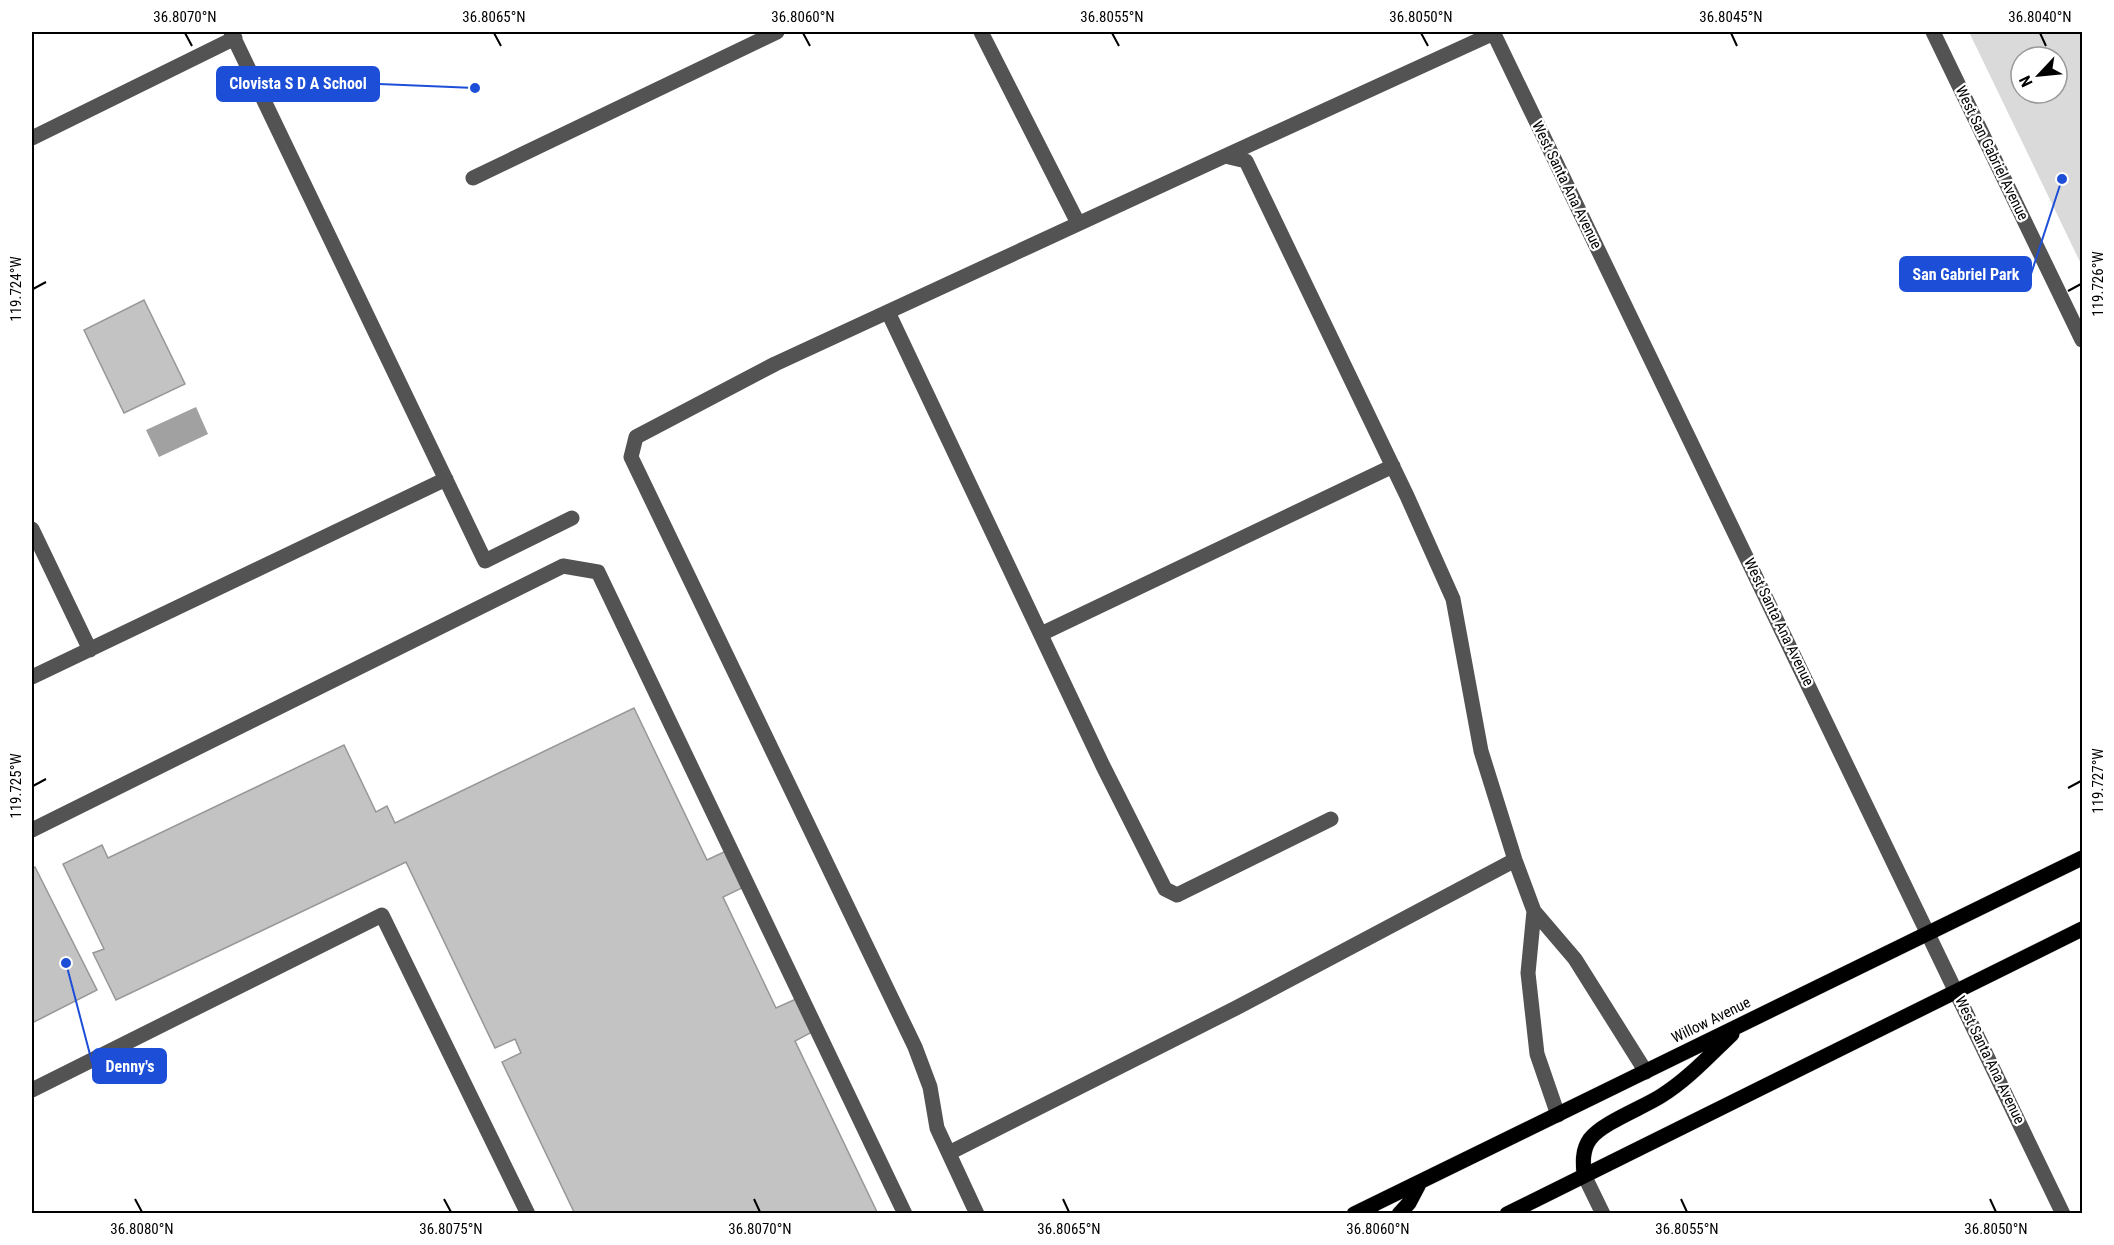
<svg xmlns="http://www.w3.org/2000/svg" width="2114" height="1245" viewBox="0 0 2114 1245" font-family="'Roboto Condensed',sans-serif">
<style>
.green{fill:#dadada;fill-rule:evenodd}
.water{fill:#a1a1a1}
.building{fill:#c3c3c3;stroke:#979797;stroke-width:1.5}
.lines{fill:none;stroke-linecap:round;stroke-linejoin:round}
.major-casing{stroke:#dbdbdb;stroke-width:16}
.minor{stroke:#535353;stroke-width:15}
.major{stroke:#000;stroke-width:15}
.ticks{fill:none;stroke:#000;stroke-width:2}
.labels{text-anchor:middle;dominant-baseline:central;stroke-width:4.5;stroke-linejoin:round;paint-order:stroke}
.street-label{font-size:15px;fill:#000;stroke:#fff}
.leader{fill:none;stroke:#1d4ed8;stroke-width:2}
.callout-dot{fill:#1d4ed8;stroke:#fff;stroke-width:2}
.callout{fill:#1d4ed8;stroke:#1d4ed8;stroke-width:2}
.callout-label{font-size:16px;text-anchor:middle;font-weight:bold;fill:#fff}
.neatline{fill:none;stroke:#000;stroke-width:2}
.ticks-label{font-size:15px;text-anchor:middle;fill:#000}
</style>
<rect width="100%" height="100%" fill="#fff"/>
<path class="green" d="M1969 32H2082V266ZM2021 57H2057V93H2021Z"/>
<path class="water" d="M196 407 208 434 159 457 146 430Z"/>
<path class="building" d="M144 300 185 384 124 413 84 330Z
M634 708 707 860 726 851 744 887 723 897 776 1008 796 999 812 1032 795 1041 878 1214H575L502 1062 521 1053 515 1039 495 1048 406 862 116 1000 93 953 104 949 63 864 102 845 108 858 344 745 376 812 387 806 395 823Z
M35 867 97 990 32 1023V869Z"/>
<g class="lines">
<g class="major-casing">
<path id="major" d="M1584 1175C1583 1163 1582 1150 1590 1139 1602 1123 1642 1108 1661 1096 1688 1079 1709 1056 1732 1034
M1354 1214 2082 858
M1399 1214 1409 1203 1419 1184
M1507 1214 2082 929"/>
</g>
<path class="minor" d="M231 32 485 561 572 518
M981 32 1078 223
M1493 32 2063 1214
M1933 32 2082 340
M32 138 235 38
M1225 156 1494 33
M473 178 777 32
M888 312 1103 766 1165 889 1177 895 1331 819
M32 529 90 650
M1041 634 1393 466
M32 677 446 479
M32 830 563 566 598 572 905 1214
M1534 911 1528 973 1537 1054 1558 1115
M32 1090 382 915 528 1214
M949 1153 1236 1008 1515 860
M1584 1175 1603 1214
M977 1214 937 1128 930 1087 915 1047 631 457 636 437 775 364 1225 156 1246 161 1407 496 1453 599 1481 751 1515 860 1534 911 1575 959 1646 1072"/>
<use href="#major" class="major"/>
</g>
<path class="ticks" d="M185 33 192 46M494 33 501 46M803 33 810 46M1112 33 1119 46M1421 33 1428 46M1731 33 1737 46M2040 33 2046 46M33 289 46 282M2068 291 2081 284M33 786 46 779M2068 788 2081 781M135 1199 142 1212M444 1199 451 1212M754 1199 760 1212M1063 1199 1069 1212M1372 1199 1378 1212M1681 1199 1687 1212M1990 1199 1996 1212"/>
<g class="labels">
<g class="street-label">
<text transform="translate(1992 153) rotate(64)">West San Gabriel Avenue</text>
<text transform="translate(1567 185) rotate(64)">West Santa Ana Avenue</text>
<text transform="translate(1779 622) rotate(64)">West Santa Ana Avenue</text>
<text transform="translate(1711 1020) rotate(-26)">Willow Avenue</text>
<text transform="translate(1990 1060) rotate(64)">West Santa Ana Avenue</text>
</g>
</g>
<path class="leader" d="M475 88L379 84M2062 179L2031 274M66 963L93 1066"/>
<g class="callout-dot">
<circle cx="475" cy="88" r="6"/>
<circle cx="2062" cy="179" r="6"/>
<circle cx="66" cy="963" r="6"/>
</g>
<g class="callout">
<rect x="217" y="67" width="162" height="34" rx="6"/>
<rect x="1900" y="257" width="131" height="34" rx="6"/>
<rect x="93" y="1049" width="73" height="34" rx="6"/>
</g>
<g class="callout-label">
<text x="298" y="89">Clovista S D A School</text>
<text x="1966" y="280">San Gabriel Park</text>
<text x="130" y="1072">Denny's</text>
</g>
<rect width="2114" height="1245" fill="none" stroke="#ffffff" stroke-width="66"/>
<g transform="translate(2039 75) rotate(244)"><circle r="28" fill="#ffffff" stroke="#999999" stroke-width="1.5"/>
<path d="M0-4.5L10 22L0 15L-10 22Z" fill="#000000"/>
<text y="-9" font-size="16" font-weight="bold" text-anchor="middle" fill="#000000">N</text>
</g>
<rect x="33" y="33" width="2048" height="1179" class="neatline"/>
<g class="ticks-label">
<text x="185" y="22">36.8070°N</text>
<text x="494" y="22">36.8065°N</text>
<text x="803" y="22">36.8060°N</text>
<text x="1112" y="22">36.8055°N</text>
<text x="1421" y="22">36.8050°N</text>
<text x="1731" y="22">36.8045°N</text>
<text x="2040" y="22">36.8040°N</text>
<text transform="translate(2098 284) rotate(-90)" y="5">119.726°W</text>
<text transform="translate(16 289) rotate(-90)" y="5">119.724°W</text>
<text transform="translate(2098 781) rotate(-90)" y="5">119.727°W</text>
<text transform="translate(16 786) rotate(-90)" y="5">119.725°W</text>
<text x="142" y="1234">36.8080°N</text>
<text x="451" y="1234">36.8075°N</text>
<text x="760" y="1234">36.8070°N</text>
<text x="1069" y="1234">36.8065°N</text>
<text x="1378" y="1234">36.8060°N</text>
<text x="1687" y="1234">36.8055°N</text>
<text x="1996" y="1234">36.8050°N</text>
</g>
</svg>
